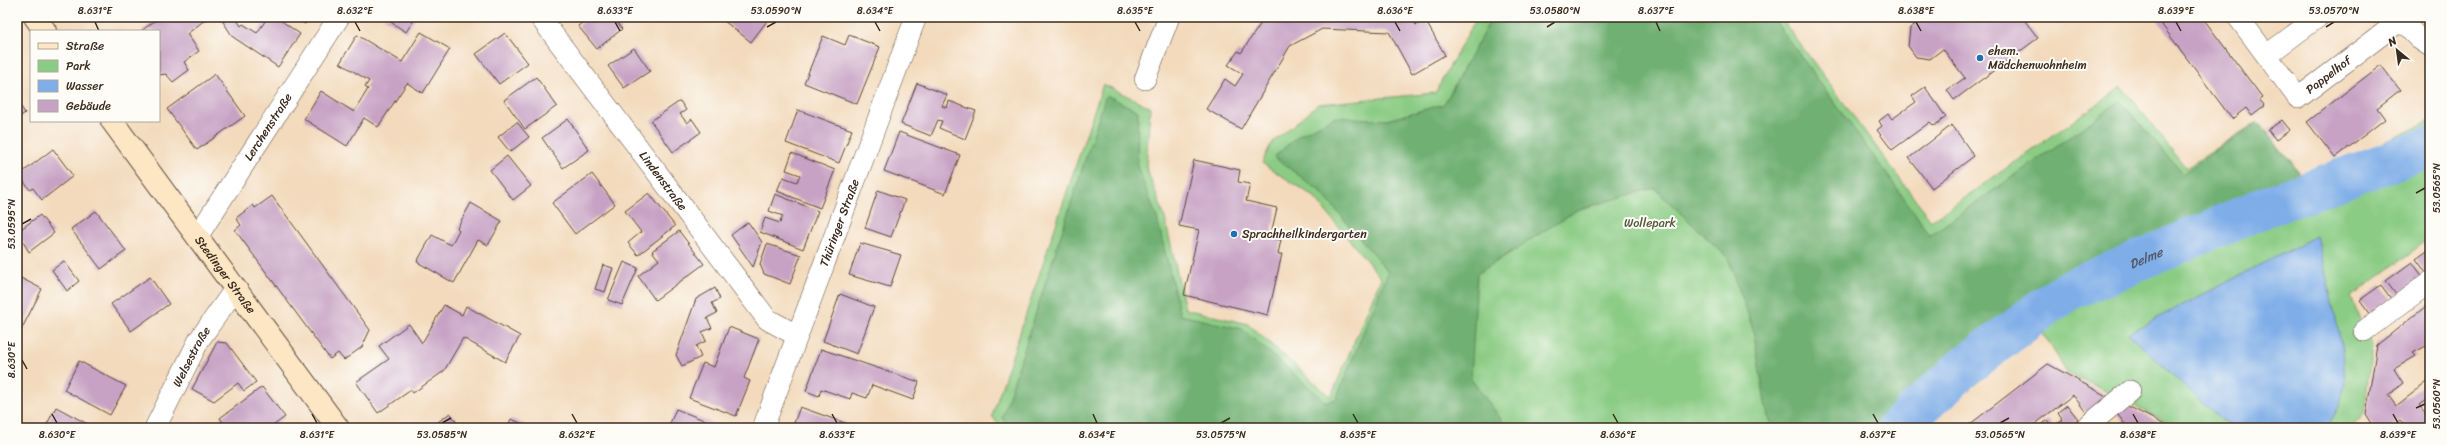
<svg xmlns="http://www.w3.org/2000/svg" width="2447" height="445" viewBox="0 0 2447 445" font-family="Sriracha,sans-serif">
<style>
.green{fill:#8bcc84;stroke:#637b51}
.forest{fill:#70b072;stroke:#566d48}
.water{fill:#7eade8;stroke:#5c6c83}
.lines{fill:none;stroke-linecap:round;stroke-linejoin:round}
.river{stroke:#7eade8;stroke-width:41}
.building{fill:#c7a2c4}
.street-casing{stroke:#574436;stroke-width:22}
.secondary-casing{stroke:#574436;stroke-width:24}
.street{stroke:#fff;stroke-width:21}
.secondary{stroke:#fce6c4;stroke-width:22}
.ticks{fill:none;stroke:#3b2a1e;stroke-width:1.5}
.poi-dot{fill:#1f6fb2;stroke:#fdfcf7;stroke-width:1.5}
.labels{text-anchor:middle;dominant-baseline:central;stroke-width:4;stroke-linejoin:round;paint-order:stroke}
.poi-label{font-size:12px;fill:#3b2a1e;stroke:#fdfcf7;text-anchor:start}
.street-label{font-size:12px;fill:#3b2a1e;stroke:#fdfcf7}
.park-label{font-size:12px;fill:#535b3d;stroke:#fdfcf7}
.water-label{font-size:13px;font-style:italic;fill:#525865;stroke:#fdfcf7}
.neatline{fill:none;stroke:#3b2a1e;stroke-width:1.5}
.ticks-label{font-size:10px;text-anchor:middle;fill:#3b2a1e}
</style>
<rect width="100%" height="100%" fill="#fdfcf7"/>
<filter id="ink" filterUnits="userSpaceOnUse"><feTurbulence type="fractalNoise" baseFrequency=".025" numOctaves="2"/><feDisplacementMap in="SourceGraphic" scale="8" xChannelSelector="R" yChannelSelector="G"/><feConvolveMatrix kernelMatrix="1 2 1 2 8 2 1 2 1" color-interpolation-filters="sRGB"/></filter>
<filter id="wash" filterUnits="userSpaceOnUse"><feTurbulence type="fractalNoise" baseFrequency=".012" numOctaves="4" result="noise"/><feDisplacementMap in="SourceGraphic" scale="16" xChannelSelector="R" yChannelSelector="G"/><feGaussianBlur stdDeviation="0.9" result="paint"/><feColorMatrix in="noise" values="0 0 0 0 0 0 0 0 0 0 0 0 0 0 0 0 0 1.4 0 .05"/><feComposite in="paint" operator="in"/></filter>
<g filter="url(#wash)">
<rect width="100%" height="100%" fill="#f3dabc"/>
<path class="green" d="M1477 17H1780L1931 221 2122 87 2186 168 2257 122 2306 179 2430 121V238L2351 297 2372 346 2364 414 2352 428H2179L2067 372 2042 332 1919 428H1001L992 416 1103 84 1150 107 1146 167 1165 218 1185 309 1248 324 1331 397 1381 278 1313 196 1262 163 1271 144 1318 104 1435 93Z"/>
<path class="forest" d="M1492 17H1772L1915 213 1929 236 2120 101 2182 174 2257 122 2306 179 2220 208 2124 251 2064 284 1984 340 1875 428H1773L1766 408 1753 329 1728 258 1654 188 1577 210 1477 274 1471 379 1508 428H1010L1002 418 1106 95 1138 111 1137 166 1157 218 1180 315 1242 329 1326 402 1336 399 1388 272 1321 192 1274 157 1299 135 1335 117 1387 120 1444 104Z"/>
<path class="water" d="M2317 236 2343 350 2345 384 2340 405 2327 428H2233L2205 406 2128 333Z"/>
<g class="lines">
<path class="river" id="s1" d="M1897 428 1964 367 2065 292 2267 206 2430 147"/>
</g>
<g id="blocks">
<path class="building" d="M160 17H204L206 19 187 34 199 51 184 62 189 70 173 82 166 74 159 75V31H141Z
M220 17H235L241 26 243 24 257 33 268 17H276L300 34 278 67 233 37Z
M294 17H309L305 24Z
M383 17H416L406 32Z
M589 17H612L622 29 597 49 578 26Z
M719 17H770L751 42Z
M1265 17H1412L1416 25 1425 20 1445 55 1412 74 1389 32 1322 29 1290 46 1241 129 1206 109 1225 79 1235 86 1243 74 1228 65 1238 51 1241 53Z
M1919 17H2022L2038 38 1954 100 1947 90 1965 78 1943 49 1930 59 1916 57 1908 46 1910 28 1921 20Z
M2156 17H2202L2262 97 2259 99 2265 106 2252 116 2246 108 2232 119Z
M421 32 450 49 423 93 407 83 378 127 364 118 347 146 304 119 321 91 354 112 368 89 365 87 369 81 340 63 357 35 402 62Z
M505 33 528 63 499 84 476 54Z
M849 35 880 47 857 104 804 83 823 36 845 45Z
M634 48 650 71 624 88 608 66Z
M2381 65 2400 90 2377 108 2385 119 2335 158 2307 122Z
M215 74 245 116 197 150 167 109Z
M536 77 557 106 525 129 504 100Z
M917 83 947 95 942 106 947 108 949 101 976 111 965 139 939 128 942 121 938 120 931 136 901 124Z
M1925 87 1946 117 1934 126 1930 122 1892 150 1877 130 1882 126 1879 121 1888 114 1892 119 1916 102 1912 96Z
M17 101 25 113 17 119Z
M680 101 686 110 680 114 687 123 692 119 701 132 673 152 651 121Z
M798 110 852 130 839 163 786 143Z
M568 119 589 150 563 168 542 138Z
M2282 120 2290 130 2276 140 2268 130Z
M517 122 529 137 510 152 498 137Z
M1952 125 1974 156 1932 188 1909 158Z
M899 132 960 155 945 194 884 171Z
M53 149 73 176 42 200 33 188 30 190 19 175Z
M792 153 835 170 820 208 777 191 783 177 797 182 800 175 786 170Z
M507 156 531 186 513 200 490 170Z
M1194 160 1240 170 1238 182 1250 184 1246 201 1277 208 1270 238 1281 240 1278 254H1282L1268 315 1184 295 1199 230 1179 226Z
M592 174 615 204 575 234 552 203Z
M878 190 905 200 891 237 865 228Z
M649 193 675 226 638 255 628 243 641 232 625 211Z
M775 194 818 211 803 249 760 232 765 218 780 223 781 220 783 216 769 211Z
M272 196 370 330 362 347 344 360 338 353 330 359 235 230 241 225 236 218 253 205 255 208Z
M471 203 502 221 488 245 478 240 454 283 417 262 432 235 451 245 459 230 457 228Z
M96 211 126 251 101 269 71 229Z
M40 215 54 233 29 252 17 232Z
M748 222 762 242 753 267 731 235Z
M679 231 704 264 655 300 638 276 659 260 652 251Z
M860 243 901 255 890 287 849 275Z
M767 244 801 255 790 284 764 274 760 264Z
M2430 249V272L2427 274 2416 259Z
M64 261 79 281 67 291 52 270Z
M624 262 638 268 622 305 608 300Z
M2412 262 2423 277 2397 296 2386 281Z
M603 265 613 268 605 292 595 289Z
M17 276 42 289 17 338Z
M150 277 169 304 131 331 111 304Z
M2381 285 2392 300 2371 315 2360 300Z
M715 288 720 299 712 303 717 313 707 318 712 328 702 332 706 341 696 346 701 357 682 366 676 355 696 299Z
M840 294 874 307 857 354 823 341Z
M2430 303V344L2413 353 2416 356 2394 369 2403 383 2388 395 2396 406 2430 380V397L2419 405 2430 419V428H2406L2400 420 2390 428H2375L2366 414 2377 345Z
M444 305 462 315 466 306 520 336 505 362 463 338 444 371 413 393 411 390 378 413 356 382 389 359 379 346 409 324 422 343Z
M729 327 759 339 744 378 750 381 736 416 689 398 703 363 714 367Z
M217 342 227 343 256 382 244 391 238 383 214 401 192 389Z
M821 349 919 382 913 400 872 385 867 398 852 393 850 399 821 389 819 396 806 391Z
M79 361 126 386 110 415 64 390Z
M2048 364 2110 398 2088 415 2073 395 2030 428H1965Z
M262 387 285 417 274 425 276 428H227L220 418Z
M2124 404 2171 428H2128L2115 411Z
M2067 405 2078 419 2067 428H2058L2056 425 2063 420 2058 412Z
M56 407 95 428H45Z
M800 407 859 428H792Z
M676 409 724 428H668Z
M450 413 461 428H430Z
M511 419 532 428H507Z
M2048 420 2054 428H2039V427Z"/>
</g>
</g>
<g filter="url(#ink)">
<use href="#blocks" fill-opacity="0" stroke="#574436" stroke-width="1"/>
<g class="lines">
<g class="street-casing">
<g id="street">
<path id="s2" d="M540 17 767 319 796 335"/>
<path id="s3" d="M2238 17 2298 98 2401 20 2418 38 2430 46"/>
<path d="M2267 55 2318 17"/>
<path d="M1145 79 1169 17"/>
<path id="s4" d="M197 237 339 17"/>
<path d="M2364 331 2430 282"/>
<path id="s5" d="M155 428 199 340 235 289"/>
<path id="s6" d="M763 428 916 17"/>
<path d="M2085 428 2130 391"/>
</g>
</g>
<g class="secondary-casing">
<g id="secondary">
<path d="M35 17 45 31"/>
<path id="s7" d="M112 121 338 428"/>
</g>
</g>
<use href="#street" class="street"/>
<use href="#secondary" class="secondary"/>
</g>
</g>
<path class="ticks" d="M95 22 99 31M355 22 360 31M615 22 620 31M875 22 880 31M1135 22 1140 31M1395 22 1400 31M1656 22 1660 31M1916 22 1921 31M2176 22 2181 31M767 27 776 22M1547 27 1555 22M2326 27 2334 22M2416 193 2425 188M22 224 31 219M22 360 27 369M2416 408 2425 404M52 414 57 423M312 414 317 423M572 414 577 423M832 414 837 423M1093 414 1097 423M1353 414 1358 423M1613 414 1618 423M1873 414 1878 423M2133 414 2138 423M2393 414 2398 423M442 423 451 418M1221 423 1230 418M2000 423 2009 418"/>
<g class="poi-dot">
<circle cx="1980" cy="58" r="4"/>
<circle cx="1234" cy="234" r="4"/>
</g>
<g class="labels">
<g class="poi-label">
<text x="1988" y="51">ehem.<tspan x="1988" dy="14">Mädchenwohnheim</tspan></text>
<text x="1242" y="234">Sprachheilkindergarten</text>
</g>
<g class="street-label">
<text stroke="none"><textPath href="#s3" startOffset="139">Pappelhof</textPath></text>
<text stroke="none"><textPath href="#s4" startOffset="131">Lerchenstraße</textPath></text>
<text stroke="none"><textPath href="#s2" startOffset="205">Lindenstraße</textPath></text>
<text stroke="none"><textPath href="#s6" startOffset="219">Thüringer Straße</textPath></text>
<text stroke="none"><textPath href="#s7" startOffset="191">Stedinger Straße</textPath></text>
<text stroke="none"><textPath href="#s5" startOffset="80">Welsestraße</textPath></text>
</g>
<g class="park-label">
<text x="1650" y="223">Wollepark</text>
</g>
<g class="water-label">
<text stroke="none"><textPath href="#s1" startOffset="304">Delme</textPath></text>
</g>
</g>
<rect width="2447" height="445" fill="none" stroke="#fdfcf7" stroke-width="44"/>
<rect x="30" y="30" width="130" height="92" fill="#fdfcf7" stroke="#afa8a0"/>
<rect x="38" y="43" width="20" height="6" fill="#fce6c4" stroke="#afa8a0"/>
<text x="66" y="50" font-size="12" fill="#3b2a1e">Straße</text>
<rect x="38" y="60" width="20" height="12" fill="#8bcc84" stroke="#afa8a0"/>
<text x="66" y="70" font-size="12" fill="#3b2a1e">Park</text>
<rect x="38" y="80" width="20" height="12" fill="#7eade8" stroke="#afa8a0"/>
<text x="66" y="90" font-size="12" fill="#3b2a1e">Wasser</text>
<rect x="38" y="100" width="20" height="12" fill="#c7a2c4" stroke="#afa8a0"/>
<text x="66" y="110" font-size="12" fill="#3b2a1e">Gebäude</text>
<g transform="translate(2397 50) rotate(331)" stroke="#fdfcf7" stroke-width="3" paint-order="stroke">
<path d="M0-3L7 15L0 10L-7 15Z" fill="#3b2a1e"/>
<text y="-6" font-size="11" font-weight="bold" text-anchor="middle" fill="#3b2a1e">N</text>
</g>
<rect x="22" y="22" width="2403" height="401" class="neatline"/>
<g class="ticks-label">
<text x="95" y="14">8.631°E</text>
<text x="355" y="14">8.632°E</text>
<text x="615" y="14">8.633°E</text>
<text x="776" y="14">53.0590°N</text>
<text x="875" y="14">8.634°E</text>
<text x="1135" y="14">8.635°E</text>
<text x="1395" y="14">8.636°E</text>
<text x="1555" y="14">53.0580°N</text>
<text x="1656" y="14">8.637°E</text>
<text x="1916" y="14">8.638°E</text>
<text x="2176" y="14">8.639°E</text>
<text x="2334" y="14">53.0570°N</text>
<text transform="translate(2436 188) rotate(-90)" y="4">53.0565°N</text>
<text transform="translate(11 224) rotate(-90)" y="4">53.0595°N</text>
<text transform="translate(11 360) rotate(-90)" y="4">8.630°E</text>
<text transform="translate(2436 404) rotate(-90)" y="4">53.0560°N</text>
<text x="57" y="438">8.630°E</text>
<text x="317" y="438">8.631°E</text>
<text x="442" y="438">53.0585°N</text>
<text x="577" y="438">8.632°E</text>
<text x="837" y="438">8.633°E</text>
<text x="1097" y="438">8.634°E</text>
<text x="1221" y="438">53.0575°N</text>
<text x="1358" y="438">8.635°E</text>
<text x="1618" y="438">8.636°E</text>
<text x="1878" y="438">8.637°E</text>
<text x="2000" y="438">53.0565°N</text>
<text x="2138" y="438">8.638°E</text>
<text x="2398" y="438">8.639°E</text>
</g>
</svg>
